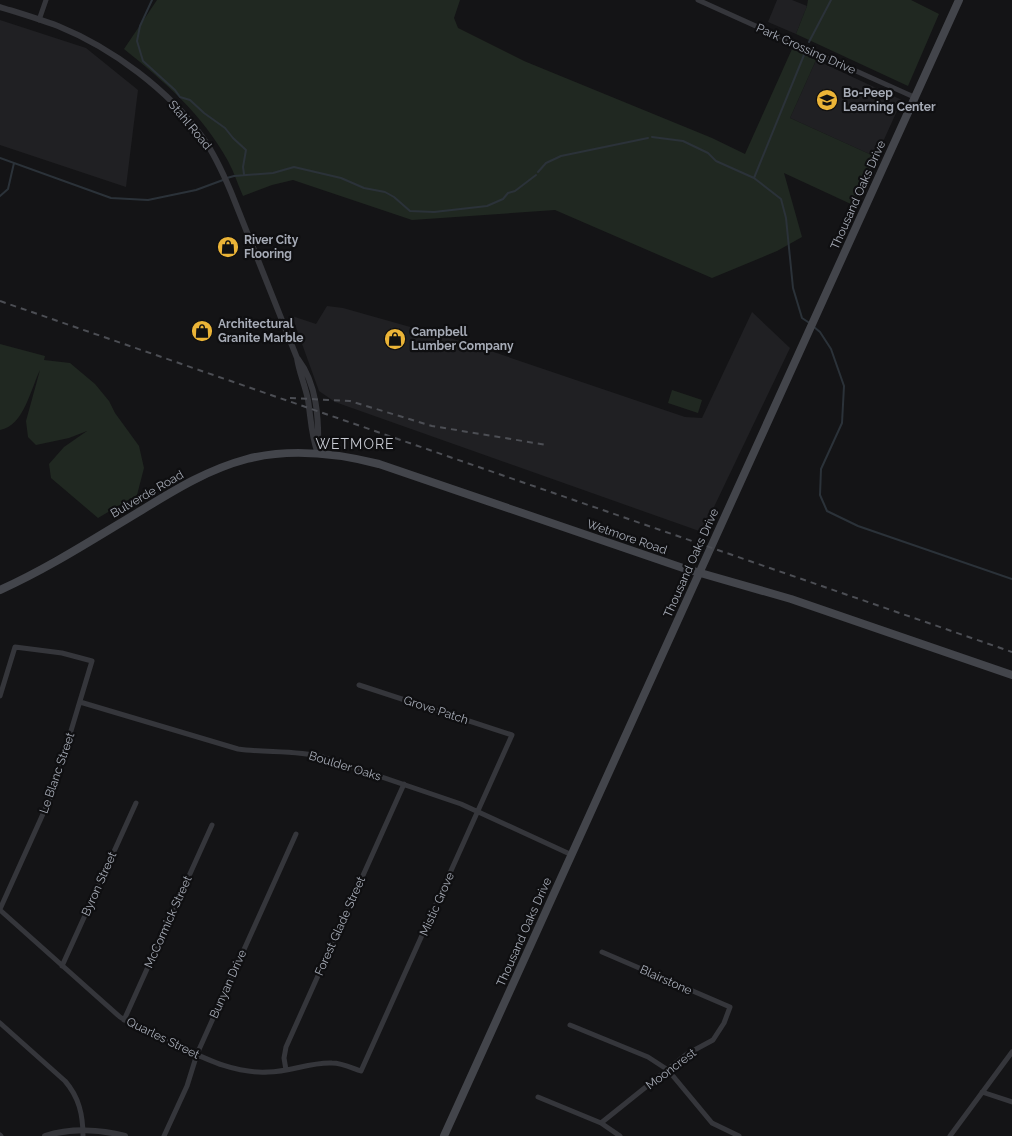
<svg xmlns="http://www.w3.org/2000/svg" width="1012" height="1136" viewBox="0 0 1012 1136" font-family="Raleway,sans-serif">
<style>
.built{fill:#202023}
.green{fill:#202821}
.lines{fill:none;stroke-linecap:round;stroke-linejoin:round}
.stream{stroke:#2b3239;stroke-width:2}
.minor{stroke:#35363b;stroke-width:5}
.tertiary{stroke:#35363b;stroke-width:6}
.secondary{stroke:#43454b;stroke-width:8}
.rail{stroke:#4c4e54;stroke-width:2;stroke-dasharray:6 5;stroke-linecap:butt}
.labels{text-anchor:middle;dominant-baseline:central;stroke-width:4.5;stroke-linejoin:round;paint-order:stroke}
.street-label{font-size:12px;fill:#a6abb6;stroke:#0f0f11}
.poi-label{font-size:12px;font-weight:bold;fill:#a6abb6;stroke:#0f0f11;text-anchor:start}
.neighbourhood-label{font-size:14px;letter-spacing:1px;fill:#c7cad2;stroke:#0f0f11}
</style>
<rect width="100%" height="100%" fill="#141416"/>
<path class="built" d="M777 0H792L807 6 796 34 768 22Z
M0 20 86 48 138 90 126 187 0 145Z
M816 60 902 100 876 157 790 118Z
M327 306 343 308 467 343 685 417 702 418 752 312 790 348 702 532 335 402 319 391 292 316 316 324Z"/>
<path class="green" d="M157 0H460L454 18 458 28 524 61 712 138 745 154 792 49 816 60 790 118 876 157 853 205 784 173 802 237 777 251 712 278 555 210 412 220 293 180 272 185 243 196C238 185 234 172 228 161 202 114 165 82 124 49Z
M808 0H911L939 14 908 86 796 34 807 6Z
M0 344 45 356 44 360 70 363 95 384 109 401 115 413 139 446 144 468 137 495 98 518 51 478 49 464 64 447 87 431 69 438 36 445 28 437 26 421 40 370C31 388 24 426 0 430Z
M672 390 702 400 698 413 668 403Z"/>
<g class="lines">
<path class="stream" d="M152 0 140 26 137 41 143 61 175 90 180 97 190 100 204 113 225 128 233 138 246 150 243 167 244 174
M809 42 831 0
M652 137 683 141 708 153 716 161 754 178 781 199 786 218 793 288 802 318 811 324
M0 158 111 198 148 200 196 190 223 180
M538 172 546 163 561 156 648 138
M227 178 234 176 273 173 294 167 341 178 364 188 385 192 394 197 410 211 434 212 487 206 503 199 508 193 515 191 536 175
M754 178 804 55
M0 196 8 189 14 163
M814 327 820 332 831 349 844 386 842 423 821 469 820 495 827 511 858 526 1012 579"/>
<path class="minor" d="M698 0 914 97
M39 20 46 0
M0 696 15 647 62 653 92 661 52 794 0 909
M80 702 238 749C266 753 295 750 323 757L461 804 572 855
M0 910 120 1017C137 1028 156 1036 174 1044 204 1058 234 1074 268 1072 290 1072 310 1062 332 1063 342 1063 352 1068 361 1071L512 735 359 685
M62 966 136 803
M124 1020 212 825
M0 1023 65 1081C79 1097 83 1115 83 1136
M570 1025 648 1057 668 1070 712 1123 739 1136
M286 1070 284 1058 286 1047 404 784
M982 1092 1012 1102
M538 1097 601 1123 620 1136
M601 1123 687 1054 713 1040 724 1023 730 1007 602 952
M0 1135 1 1136
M164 1136 187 1086 197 1054 296 834
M950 1136 1012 1052"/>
<path class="tertiary" d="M0 7C19 13 39 19 58 26 112 48 169 90 203 138 215 155 223 173 231 192L297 358C299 372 305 385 308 400 311 419 311 435 318 454
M298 359C317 384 319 419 318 450
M45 1136C70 1128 100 1129 125 1136"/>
<path class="secondary" d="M0 590C49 568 95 538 142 510 176 489 209 469 247 459 290 448 336 453 379 464L683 568 791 599 1012 675
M444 1136 959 0"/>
<path class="rail" d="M0 301 1012 652
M290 398 350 401 432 426 547 445"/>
</g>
<defs>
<g id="school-disc" transform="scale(1.125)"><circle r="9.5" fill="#ebb437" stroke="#0f0f11"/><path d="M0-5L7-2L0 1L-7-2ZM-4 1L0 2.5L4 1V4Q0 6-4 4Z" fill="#111"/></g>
<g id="shop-disc" transform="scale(1.125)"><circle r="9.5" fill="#ebb437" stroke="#0f0f11"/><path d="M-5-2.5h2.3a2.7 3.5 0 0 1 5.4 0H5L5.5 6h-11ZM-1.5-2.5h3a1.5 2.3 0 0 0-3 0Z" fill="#111"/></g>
</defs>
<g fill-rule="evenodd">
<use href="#school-disc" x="827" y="100"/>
<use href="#shop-disc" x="228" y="247"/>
<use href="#shop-disc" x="202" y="331"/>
<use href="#shop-disc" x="395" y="339"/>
</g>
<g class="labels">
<g class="street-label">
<text transform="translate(806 49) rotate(24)">Park Crossing Drive</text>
<text transform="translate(190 125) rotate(50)">Stahl Road</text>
<text transform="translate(858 195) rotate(-66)">Thousand Oaks Drive</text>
<text transform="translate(147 494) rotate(-30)">Bulverde Road</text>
<text transform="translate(627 537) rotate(19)">Wetmore Road</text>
<text transform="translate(691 563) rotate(-66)">Thousand Oaks Drive</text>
<text transform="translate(436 710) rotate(18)">Grove Patch</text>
<text transform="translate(345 766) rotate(17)">Boulder Oaks</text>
<text transform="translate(57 773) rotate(-71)">Le Blanc Street</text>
<text transform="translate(99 884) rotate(-66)">Byron Street</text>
<text transform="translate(437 904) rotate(-66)">Mistic Grove</text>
<text transform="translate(168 922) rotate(-66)">McCormick Street</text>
<text transform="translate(340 926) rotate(-66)">Forest Glade Street</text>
<text transform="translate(524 932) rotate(-66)">Thousand Oaks Drive</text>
<text transform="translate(666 980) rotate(24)">Blairstone</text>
<text transform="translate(228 984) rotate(-66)">Bunyan Drive</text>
<text transform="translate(163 1038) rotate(26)">Quarles Street</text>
<text transform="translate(671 1069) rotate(-37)">Mooncrest</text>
</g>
<g class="poi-label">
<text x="843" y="93">Bo-Peep<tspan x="843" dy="14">Learning Center</tspan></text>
<text x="244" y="240">River City<tspan x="244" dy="14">Flooring</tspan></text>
<text x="218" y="324">Architectural<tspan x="218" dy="14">Granite Marble</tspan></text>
<text x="411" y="332">Campbell<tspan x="411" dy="14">Lumber Company</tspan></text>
</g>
<g class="neighbourhood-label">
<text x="355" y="444">WETMORE</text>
</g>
</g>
</svg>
